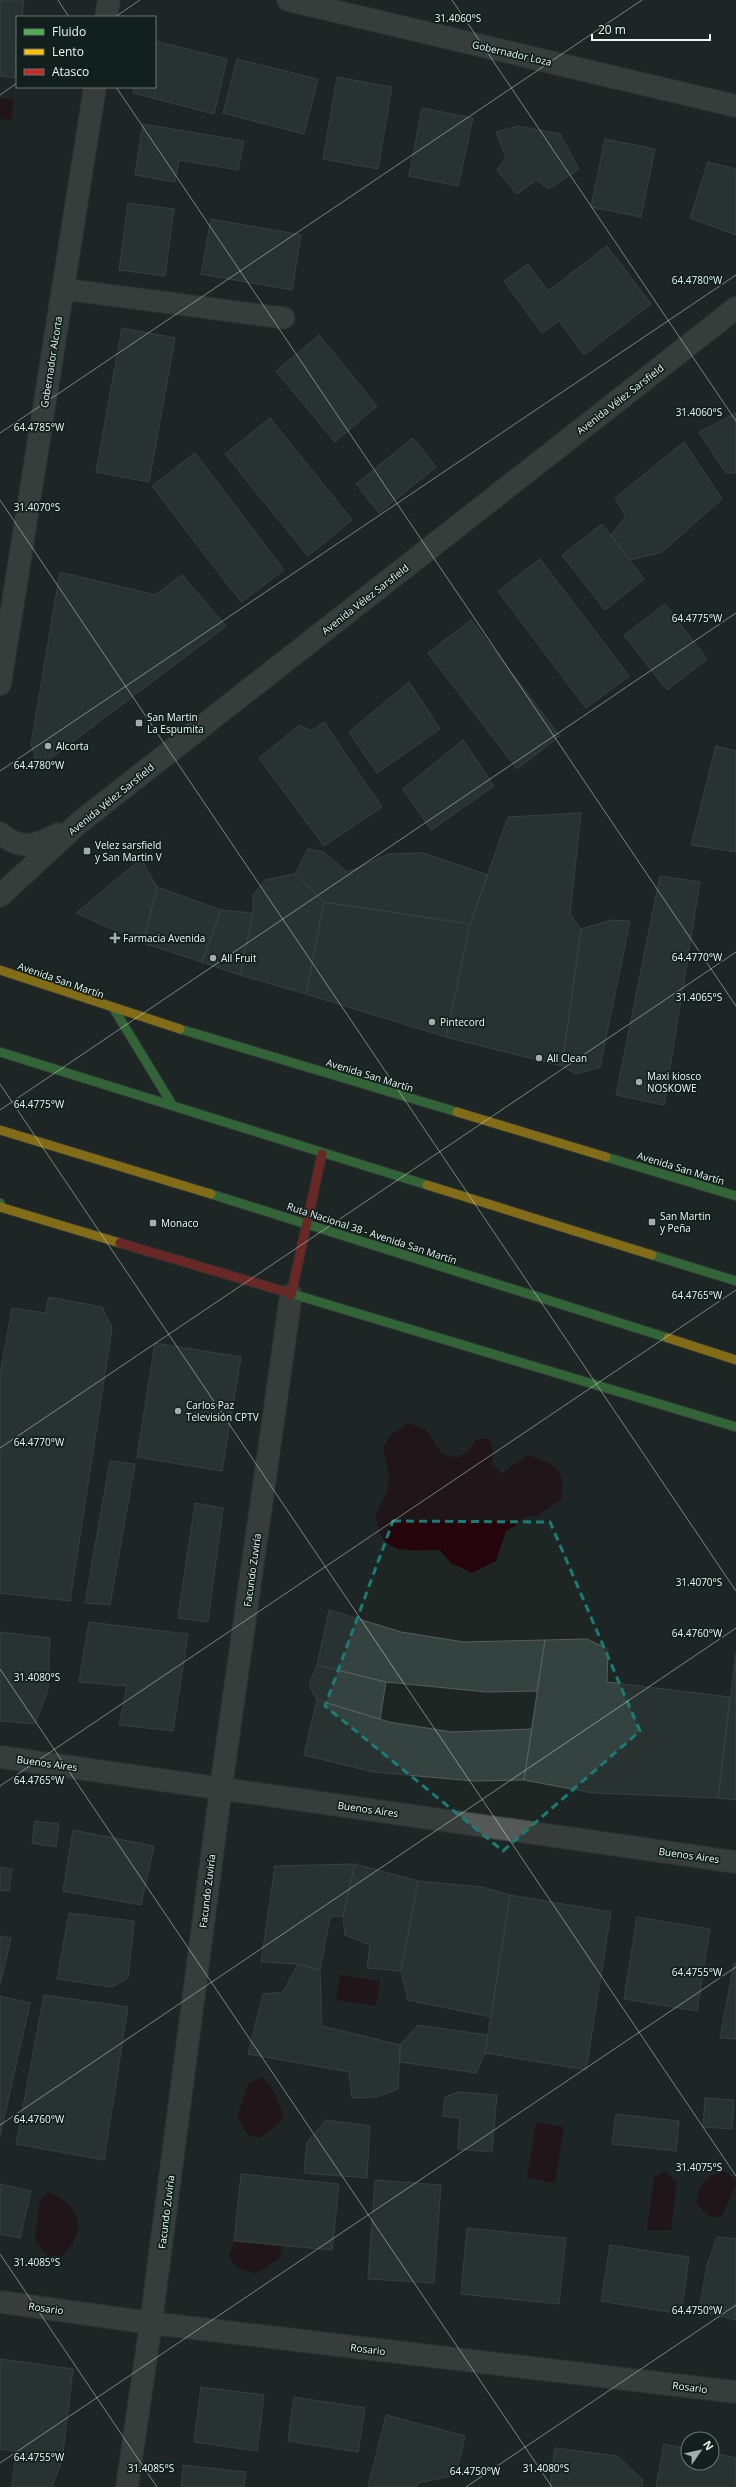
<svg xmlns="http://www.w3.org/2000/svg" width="736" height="2487" viewBox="0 0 736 2487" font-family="'Open Sans',sans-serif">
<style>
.water{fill:#25040c}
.building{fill:#344240;stroke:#575e5c}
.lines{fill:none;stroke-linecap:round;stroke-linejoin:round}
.lane-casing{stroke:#39403f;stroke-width:23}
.street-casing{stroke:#39403f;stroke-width:24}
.fast-casing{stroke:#39403f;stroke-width:11}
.slow-casing{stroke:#39403f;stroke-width:11}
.jam-casing{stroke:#39403f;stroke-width:11}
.lane{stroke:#545958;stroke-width:21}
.street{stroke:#545958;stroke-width:22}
.fast{stroke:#4caf50;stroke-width:9}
.slow{stroke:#ffc107;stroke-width:9}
.jam{stroke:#c62828;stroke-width:9}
.marked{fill:none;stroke:#1a7c75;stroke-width:3;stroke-dasharray:8 5;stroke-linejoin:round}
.ticks{fill:none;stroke:#edf6f4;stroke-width:1;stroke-opacity:0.45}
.poi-dot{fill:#a5adab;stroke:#11201c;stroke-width:1.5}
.labels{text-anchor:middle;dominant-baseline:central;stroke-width:3.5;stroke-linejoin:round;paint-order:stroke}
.street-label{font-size:10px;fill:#edf6f4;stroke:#11201c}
.poi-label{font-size:10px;fill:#edf6f4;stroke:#11201c;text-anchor:start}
.ticks-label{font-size:10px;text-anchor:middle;fill:#edf6f4;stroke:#11201c;stroke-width:3.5;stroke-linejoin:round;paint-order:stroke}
</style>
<rect width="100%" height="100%" fill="#1e2624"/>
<path class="water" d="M0 98 14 100 11 120 0 119Z
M408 1423 426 1430 442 1454 457 1458 468 1451 477 1439 489 1438 493 1450 492 1464 502 1473 528 1455C555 1464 567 1470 561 1500L537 1516 524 1517 515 1526 506 1531 496 1561 472 1573 451 1563 440 1550C417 1550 384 1556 378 1527 377 1523 375 1519 376 1515 379 1505 386 1497 388 1487 391 1475 385 1459 383 1448L391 1435Z
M340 1975 380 1981 376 2006 336 2000Z
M262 2077C275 2087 277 2101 284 2116L275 2127 259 2138 248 2135 237 2118 248 2084Z
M536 2122 564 2127 555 2183 527 2178Z
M665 2171 677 2182 671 2230H647L654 2177Z
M724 2171 736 2180V2185L721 2218 709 2216 696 2203C700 2185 705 2176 724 2171Z
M48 2192C82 2205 88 2231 62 2256H47L35 2241 39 2203Z
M234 2241 282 2245 280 2258 256 2274 236 2267 229 2256Z"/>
<path class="building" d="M0 0H24L22 17H17L15 78 0 76Z
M155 41 227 59 214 114 133 93 134 87H155Z
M237 59 318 79 304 134 223 113Z
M337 77 392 87 378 169 323 159Z
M422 108 473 118 458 186 409 176Z
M143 124 244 141 238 170 179 160 175 182 135 175Z
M518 126 560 134 579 169 549 189 536 180 517 194 497 170 506 158 496 132Z
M605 139 655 149 641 217 591 207Z
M708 162 736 169V235L690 218Z
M128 203 174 209 165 276 119 270Z
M211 219 301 235 292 290 201 274Z
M607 246 651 304 584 355 559 321 542 333 504 281 528 264 548 291Z
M122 328 175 338 149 482 96 472Z
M319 335 377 406 335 442 276 371Z
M736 413V473H726L699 432Z
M270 418 352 520 308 556 225 454Z
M413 438 436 467 379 513 356 484Z
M684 442 722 499 662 552 630 560 611 535 626 516 615 498Z
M195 453 284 570 241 602 152 486Z
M602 524 644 579 605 610 562 555Z
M540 559 629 676 586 708 498 591Z
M60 572 155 595 182 575 226 626 46 762 36 760 31 744Z
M665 604 707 659 667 690 624 635Z
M471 620 560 736 517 769 428 653Z
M409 682 440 729 377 773 349 732Z
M324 722 382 807 324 846 259 758 300 725 311 731Z
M463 740 494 786 431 830 403 789Z
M716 746 736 751V852L691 845Z
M581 813 570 914 581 929 562 1066 446 1037 470 924 508 817Z
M308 849 323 852 348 872 389 854 423 853 488 875 470 924 324 902 295 874Z
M141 859 157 887 143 943 76 913Z
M295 874 324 902 306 994 240 975 253 913V895L265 880Z
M660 876 700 882 664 1105 616 1095Z
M157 887 221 910 202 962 143 943Z
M324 902 470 924 446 1037 306 994Z
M221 910 253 913 240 975 202 962Z
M611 920 630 921 600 1067 576 1074 562 1066 581 929Z
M49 1297 102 1307 112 1328 70 1601 0 1593V1375L12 1308 45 1313Z
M155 1343 241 1357 222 1471 137 1457Z
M110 1461 135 1464 110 1605 85 1603Z
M195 1503 223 1508 208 1622 178 1618Z
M329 1610 401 1632 464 1642 545 1640 537 1691 487 1692 386 1682 317 1665Z
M89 1622 188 1634 173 1731 119 1725 127 1686 79 1682Z
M0 1632 50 1638 48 1690 35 1724 0 1721Z
M587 1639 608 1649 607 1682 730 1697 718 1798 593 1793 524 1780 545 1640Z
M736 1653V1800L718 1798Z
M317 1665 386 1682 380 1719 317 1700 309 1685Z
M317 1700 389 1722 452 1732 532 1729 524 1780 474 1781 373 1772 304 1755Z
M35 1821 59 1824 56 1847 32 1843Z
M73 1830 154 1846 141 1905 63 1891Z
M355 1864 343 1916 330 1917 320 1970 298 1964 261 1962 275 1866Z
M355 1864 418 1881 401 1971 367 1968 370 1945 345 1935 343 1916Z
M0 1867 12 1869 9 1891 0 1890Z
M418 1881 482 1887 510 1895 491 2017 408 2000 401 1971Z
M510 1895 611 1912 586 2070 485 2053Z
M69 1913 134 1921 128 1978 112 1987 57 1979Z
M637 1917 710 1929 697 2011 624 1999Z
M0 1936 11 1938 0 1985Z
M734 1963 736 1964V2039L720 2038Z
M298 1964 320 1970 322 2026 400 2045 398 2089 377 2097 352 2098 349 2072 248 2054 263 1994 283 1992Z
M44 1995 128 2007 104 2160 16 2144Z
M0 1996 30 2003 0 2137Z
M418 2025 488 2035 485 2053 476 2073 400 2062V2045Z
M459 2092 497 2095 492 2152 458 2149 460 2118 443 2116 445 2097Z
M705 2098 734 2100 732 2129 703 2127Z
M616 2114 679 2121 676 2151 612 2144Z
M326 2120 370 2126 367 2178 304 2173 307 2142Z
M241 2174 339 2184 332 2250 234 2241Z
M375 2180 441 2185 434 2283 368 2279Z
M0 2184 31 2191 20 2238 0 2234Z
M467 2228 566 2238 559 2304 461 2294Z
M717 2237 736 2239V2320L699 2311 707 2265Z
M610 2245 689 2257 681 2314 601 2301Z
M0 2359 73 2369 62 2461 52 2487H12L16 2451 0 2449Z
M201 2387 264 2395 257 2451 194 2442Z
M294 2397 365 2408 358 2452 288 2441Z
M386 2415 465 2436 456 2475 418 2483 417 2487H368Z
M664 2444 688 2449V2463H712V2453L736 2458V2487H656Z
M555 2448 617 2456 643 2480 642 2487H550Z
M183 2465 246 2472 244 2487H181Z"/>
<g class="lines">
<g class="lane-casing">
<path id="lane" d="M63 289 284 318"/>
</g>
<g class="street-casing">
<path id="street" d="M288 0 736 106
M106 17 109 0
M0 684 95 87
M0 833C21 851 37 846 58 834
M0 896 80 822 736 308
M0 1757 736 1862
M0 2302 151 2323 736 2392
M127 2487 151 2323 221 1787 291 1295"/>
</g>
<g class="fast-casing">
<path id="fast" d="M114 1009 173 1106
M180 1029 457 1112
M0 1052 427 1185
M606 1157 736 1196
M211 1194 668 1338
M0 1203 2 1207
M652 1255 736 1281
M286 1292 736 1427"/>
</g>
<g class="slow-casing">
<path id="slow" d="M0 970 180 1029
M457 1112 606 1157
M0 1130 211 1194
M427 1185 652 1255
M0 1207 120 1243
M668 1338 736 1360"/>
</g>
<g class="jam-casing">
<path id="jam" d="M120 1243 286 1292
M291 1295 322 1154"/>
</g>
<use href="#lane" class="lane"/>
<use href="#street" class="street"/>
<use href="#fast" class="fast"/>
<use href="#slow" class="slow"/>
<use href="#jam" class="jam"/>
</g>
<path d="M0 0H736V2487H0ZM393 1521 550 1522 640 1731 503 1851 325 1706Z" fill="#1e2624" fill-opacity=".55" fill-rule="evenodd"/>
<path class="marked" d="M393 1521 550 1522 640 1731 503 1851 325 1706Z"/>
<path class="ticks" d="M58 0 69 17M452 0 736 421M115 17 140 0M116 87 736 1006M0 95 17 83M0 433 642 0M0 500 736 1591M0 771 736 275M0 1084 736 2176M0 1110 736 613M0 1448 736 952M0 1669 552 2487M0 1786 736 1290M0 2125 736 1628M0 2254 157 2487M0 2463 736 1967M466 2487 736 2305"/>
<g class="poi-dot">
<rect x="135" y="719" width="8" height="8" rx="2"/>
<circle cx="48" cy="746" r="4"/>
<rect x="83" y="847" width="8" height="8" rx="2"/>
<path d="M113 932h4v4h4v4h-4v4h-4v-4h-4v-4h4z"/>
<circle cx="213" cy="958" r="4"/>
<circle cx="432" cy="1022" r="4"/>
<circle cx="539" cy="1058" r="4"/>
<circle cx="639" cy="1082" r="4"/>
<rect x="648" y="1218" width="8" height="8" rx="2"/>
<rect x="149" y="1219" width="8" height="8" rx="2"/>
<circle cx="178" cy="1411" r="4"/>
</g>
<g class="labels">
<g class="street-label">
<text transform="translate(512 53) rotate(13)">Gobernador Loza</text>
<text transform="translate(51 362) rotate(-81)">Gobernador Alcorta</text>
<text transform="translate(620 399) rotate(-38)">Avenida Vélez Sarsfield</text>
<text transform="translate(365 599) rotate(-38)">Avenida Vélez Sarsfield</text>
<text transform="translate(111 799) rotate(-39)">Avenida Vélez Sarsfield</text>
<text transform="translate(61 980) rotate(19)">Avenida San Martín</text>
<text transform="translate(370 1075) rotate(17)">Avenida San Martín</text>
<text transform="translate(681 1168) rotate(17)">Avenida San Martín</text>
<text transform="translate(372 1233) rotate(18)">Ruta Nacional 38 - Avenida San Martín</text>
<text transform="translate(252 1570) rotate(-82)">Facundo Zuviría</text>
<text transform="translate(47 1763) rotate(8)">Buenos Aires</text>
<text transform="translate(368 1809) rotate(8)">Buenos Aires</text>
<text transform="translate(689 1855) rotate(8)">Buenos Aires</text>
<text transform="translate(207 1891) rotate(-83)">Facundo Zuviría</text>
<text transform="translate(166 2212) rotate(-83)">Facundo Zuviría</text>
<text transform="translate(46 2308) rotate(8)">Rosario</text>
<text transform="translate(368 2349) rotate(7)">Rosario</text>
<text transform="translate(690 2387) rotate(7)">Rosario</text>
</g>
<g class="poi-label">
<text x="147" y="717">San Martin<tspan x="147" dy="12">La Espumita</tspan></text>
<text x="56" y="746">Alcorta</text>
<text x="95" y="845">Velez sarsfield<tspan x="95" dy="12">y San Martin V</tspan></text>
<text x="123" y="938">Farmacia Avenida</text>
<text x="221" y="958">All Fruit</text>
<text x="440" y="1022">Pintecord</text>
<text x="547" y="1058">All Clean</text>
<text x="647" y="1076">Maxi kiosco<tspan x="647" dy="12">NOSKOWE</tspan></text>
<text x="660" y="1216">San Martin<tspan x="660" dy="12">y Peña</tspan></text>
<text x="161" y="1223">Monaco</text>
<text x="186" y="1405">Carlos Paz<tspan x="186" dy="12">Televisión CPTV</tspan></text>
</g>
</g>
<g class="ticks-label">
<text x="458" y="22">31.4060°S</text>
<text x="697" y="284">64.4780°W</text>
<text x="699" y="416">31.4060°S</text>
<text x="39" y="431">64.4785°W</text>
<text x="37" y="511">31.4070°S</text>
<text x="697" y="622">64.4775°W</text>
<text x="39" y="769">64.4780°W</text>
<text x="697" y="961">64.4770°W</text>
<text x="699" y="1001">31.4065°S</text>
<text x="39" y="1108">64.4775°W</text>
<text x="697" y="1299">64.4765°W</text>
<text x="39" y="1446">64.4770°W</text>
<text x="699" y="1586">31.4070°S</text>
<text x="697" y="1637">64.4760°W</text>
<text x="37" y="1681">31.4080°S</text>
<text x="39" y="1784">64.4765°W</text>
<text x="697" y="1976">64.4755°W</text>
<text x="39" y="2123">64.4760°W</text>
<text x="699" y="2171">31.4075°S</text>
<text x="37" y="2266">31.4085°S</text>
<text x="697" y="2314">64.4750°W</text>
<text x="39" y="2461">64.4755°W</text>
<text x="151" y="2472">31.4085°S</text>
<text x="546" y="2472">31.4080°S</text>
<text x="475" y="2475">64.4750°W</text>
</g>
<rect x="16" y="16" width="140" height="72" fill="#11201c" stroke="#697672"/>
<rect x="24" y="29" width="20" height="6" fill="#4caf50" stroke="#697672"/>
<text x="52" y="36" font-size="12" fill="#edf6f4">Fluido</text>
<rect x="24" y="49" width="20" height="6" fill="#ffc107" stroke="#697672"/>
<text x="52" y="56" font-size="12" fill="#edf6f4">Lento</text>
<rect x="24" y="69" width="20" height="6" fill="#c62828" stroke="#697672"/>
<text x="52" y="76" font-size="12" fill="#edf6f4">Atasco</text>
<g transform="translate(700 2451) rotate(56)"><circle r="19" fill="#11201c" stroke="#697672"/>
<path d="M0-3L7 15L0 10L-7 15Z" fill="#a5adab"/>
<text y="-6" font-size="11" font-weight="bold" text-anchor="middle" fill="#edf6f4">N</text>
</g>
<path d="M592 34v6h118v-6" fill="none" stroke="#edf6f4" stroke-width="2"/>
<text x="598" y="34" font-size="12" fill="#edf6f4" stroke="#11201c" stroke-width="3" paint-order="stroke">20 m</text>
</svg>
